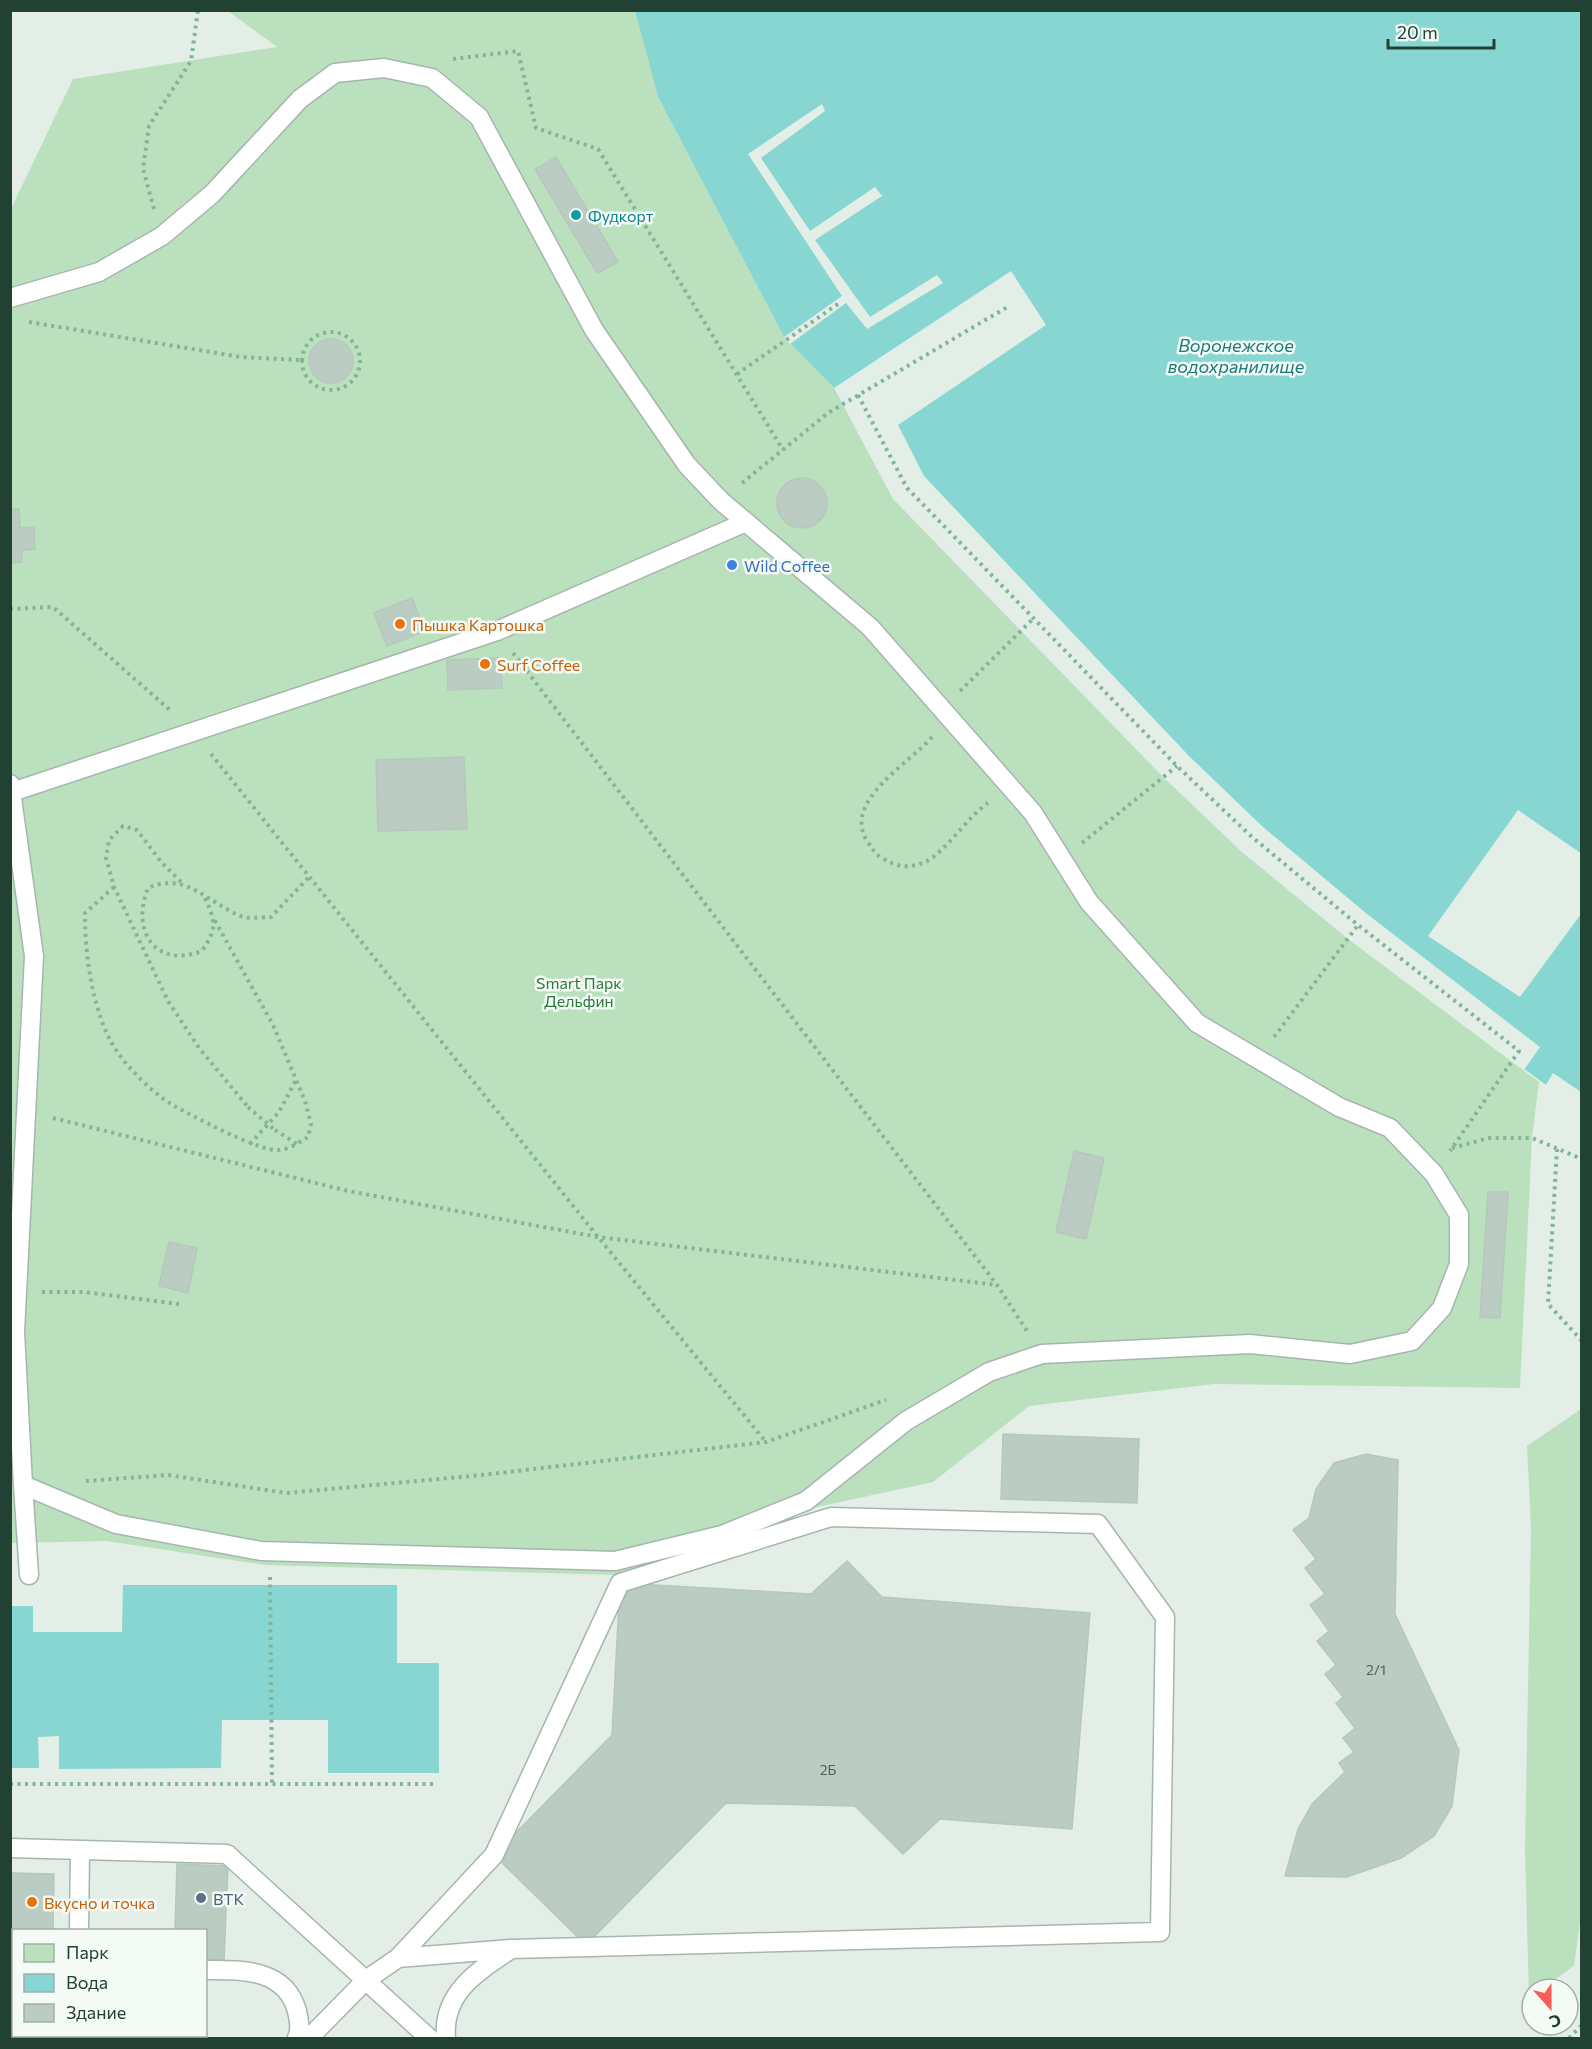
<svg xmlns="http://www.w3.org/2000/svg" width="1592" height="2049" viewBox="0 0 1592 2049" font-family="Commissioner,sans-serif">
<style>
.green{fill:#bbe0be}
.water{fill:#88d6d2}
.pier{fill:#e3eee7}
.building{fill:#bbccc2;stroke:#b5c8bc;stroke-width:1.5}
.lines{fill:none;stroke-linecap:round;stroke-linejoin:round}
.lane-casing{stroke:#a5b7ad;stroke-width:21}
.path{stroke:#82b49a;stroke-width:4;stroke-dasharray:3 4.5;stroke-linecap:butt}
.lane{stroke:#fff;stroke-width:18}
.path-bridge{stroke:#82b49a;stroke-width:4;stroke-dasharray:3 4.5;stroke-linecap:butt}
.culture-dot{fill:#0f9aa8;stroke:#f4faf6;stroke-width:2}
.shop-dot{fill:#3f7fe0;stroke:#f4faf6;stroke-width:2}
.food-dot{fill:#e8710a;stroke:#f4faf6;stroke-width:2}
.service-dot{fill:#5c6f8a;stroke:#f4faf6;stroke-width:2}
.labels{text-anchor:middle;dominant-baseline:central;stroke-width:5;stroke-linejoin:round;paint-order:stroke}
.number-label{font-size:14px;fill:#486456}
.culture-label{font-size:16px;fill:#0d838f;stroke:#f4faf6;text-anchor:start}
.shop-label{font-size:16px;fill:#366cbe;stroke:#f4faf6;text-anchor:start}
.food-label{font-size:16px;fill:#c56008;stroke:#f4faf6;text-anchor:start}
.park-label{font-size:16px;fill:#297a38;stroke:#f4faf6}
.service-label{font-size:16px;fill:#4e5e75;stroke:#f4faf6;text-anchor:start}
.water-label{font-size:18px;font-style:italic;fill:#177b79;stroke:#f4faf6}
</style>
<rect width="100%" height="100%" fill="#e3eee7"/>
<path class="green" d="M228 11H635L658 97 784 337 834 388 893 499 1163 777 1243 853 1348 939 1539 1082 1532 1138 1520 1388 1214 1384 1029 1406 933 1482 817 1507 725 1546 618 1575 265 1565 107 1541 11 1543 10 211 73 79 277 47Z
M1581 1409V1915L1574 1966 1541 1989H1532V1995L1529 1998 1525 1850 1531 1528 1527 1446Z"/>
<path class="water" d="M635 11H1581V1092L1553 1073 1546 1085 1348 939 1243 853 1163 777 893 499 834 388 784 337 658 97Z
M123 1585H397V1663H439V1773H328V1720H222L221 1768 59 1769V1736L38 1737 39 1768H11V1606H33V1632H122Z"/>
<path class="pier" d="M822 104 825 111 761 158 810 231 875 187 882 196 815 240 870 317 937 275 943 283 867 329 846 303 790 344 784 337 842 296 748 154Z
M1011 271 1046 325 898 425 924 476 1189 756 1262 826 1367 914 1540 1047 1524 1070 1348 939 1243 853 1163 777 893 499 834 388Z
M1518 810 1582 854 1581 914 1520 997 1428 936Z"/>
<path class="building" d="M556 157 618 262 597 273 535 169Z
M309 361a22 22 0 1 1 44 0a22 22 0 1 1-44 0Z
M777 503a25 25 0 1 1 50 0a25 25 0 1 1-50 0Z
M19 509 20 528 34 527 35 549 22 550V562L10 563V510Z
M412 598 425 631 387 646 374 613Z
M501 658 502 688 448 690 447 660Z
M464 757 467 829 378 831 376 760Z
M1074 1151 1104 1158 1086 1239 1056 1232Z
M1488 1192H1508L1500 1318 1480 1317Z
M169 1242 197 1248 188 1293 159 1286Z
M1003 1434 1139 1439 1137 1503 1001 1499Z
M1366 1454 1398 1460 1395 1614 1459 1750 1452 1806 1434 1836 1401 1858 1347 1877 1285 1876 1298 1829 1312 1804 1345 1772 1339 1763 1354 1752 1343 1738 1355 1728 1336 1703 1343 1697 1325 1674 1336 1665 1317 1641 1329 1631 1310 1605 1325 1594 1305 1568 1316 1559 1293 1530 1309 1518 1316 1489 1334 1463Z
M847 1561 882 1597 1090 1613 1072 1829 940 1819 903 1854 855 1806 726 1803 586 1945 494 1855 612 1735 620 1583 811 1594Z
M177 1864 228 1866 224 1960 206 1959V1930H175Z
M10 1873 54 1874 53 1930H14V1941H10Z"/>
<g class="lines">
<g class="lane-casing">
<path id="lane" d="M10 298 99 272 162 236 212 194 300 99 335 73 384 68 432 78 479 117 594 330 687 465 721 501 870 627 1033 813 1089 902 1197 1023 1339 1107 1390 1128 1434 1174 1459 1215V1264L1442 1308 1412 1341 1350 1354 1250 1344 1042 1354 989 1372 906 1421 806 1501 722 1535 615 1561 261 1551 116 1524 23 1485 15 1332 34 956 10 784
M12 792 497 631 746 522
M23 1485 29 1575
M10 1848 227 1854 429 2038
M79 1930 80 1850
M10 1958H14
M206 1970C241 1970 285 1968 297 2011 299 2021 301 2029 297 2038
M10 1979H14
M309 2038 366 1980 398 1958 494 1855 620 1583 831 1517 1098 1524 1165 1617 1160 1932 511 1949 398 1958
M446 2038C442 1994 477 1971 510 1950"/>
</g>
<path class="path" d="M453 59 518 51 536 128 598 149 783 450
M154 209 143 169 149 126 191 61 198 10
M29 322 241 357 301 360
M302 361a29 29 0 1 1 58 0a29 29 0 1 1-58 0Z
M737 374 838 304
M858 395 907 488 1177 766 1252 837 1358 925 1519 1051 1450 1151
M742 483 828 413 1009 306
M10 609 53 607 171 711
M513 653 997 1285 1027 1331
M960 691 1034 618
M932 737C909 764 842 801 867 841 872 848 875 854 882 858 897 867 908 869 925 862 945 853 968 816 988 803
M211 754 598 1237 766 1442
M1082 843 1177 766
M181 882 162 863 137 830 123 826 109 840 106 858 114 887 168 1001 199 1048 248 1107
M114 887 85 913C85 954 91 1000 109 1038 121 1062 148 1089 171 1104 188 1114 262 1153 279 1150 290 1149 300 1142 308 1137L311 1124 305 1101 273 1025 214 919
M205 898C216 922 217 929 202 951 154 969 131 930 148 888 187 871 207 903 243 917 251 919 263 917 271 917L309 877
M1274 1037 1358 925
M53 1118 348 1191 598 1237 997 1285
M275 1130 297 1144
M250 1144 279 1112 296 1080
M1452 1148 1489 1138H1532L1582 1159
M1557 1149 1548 1304 1582 1341
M42 1292H84L179 1304
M86 1481 168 1475 286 1493 482 1475 766 1442 886 1400
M270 1577 272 1783
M10 1784H437
M65 2036V2038
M1569 2038 1582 2025"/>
<use href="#lane" class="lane"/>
<path class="path-bridge" d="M248 1107 275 1130"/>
</g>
<circle class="culture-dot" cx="576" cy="215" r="6"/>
<circle class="shop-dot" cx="732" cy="565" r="6"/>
<g class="food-dot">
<circle cx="400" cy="624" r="6"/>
<circle cx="485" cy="664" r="6"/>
<circle cx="32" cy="1902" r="6"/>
</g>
<circle class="service-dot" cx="201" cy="1898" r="6"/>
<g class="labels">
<g class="number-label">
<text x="1376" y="1669">2/1</text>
<text x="828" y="1769">2Б</text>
</g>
<g class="culture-label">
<text x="588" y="215">Фудкорт</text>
</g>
<g class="shop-label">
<text x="744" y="565">Wild Coffee</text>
</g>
<g class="food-label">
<text x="412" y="624">Пышка Картошка</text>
<text x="497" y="664">Surf Coffee</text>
<text x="44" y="1902">Вкусно и точка</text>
</g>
<g class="park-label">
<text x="579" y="982">Smart Парк<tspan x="579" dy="18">Дельфин</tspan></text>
</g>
<g class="service-label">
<text x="213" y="1898">ВТК</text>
</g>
<g class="water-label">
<text x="1236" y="345">Воронежское<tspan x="1236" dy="21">водохранилище</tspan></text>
</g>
</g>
<rect width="1592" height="2049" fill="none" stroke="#214132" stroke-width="24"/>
<rect x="12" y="1929" width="195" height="108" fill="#f4faf6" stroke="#a0b0a8" stroke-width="1.5"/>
<rect x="24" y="1944" width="30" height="18" fill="#bbe0be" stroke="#a0b0a8" stroke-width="1.5"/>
<text x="66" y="1959" font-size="18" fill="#214132">Парк</text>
<rect x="24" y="1974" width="30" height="18" fill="#88d6d2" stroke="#a0b0a8" stroke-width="1.5"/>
<text x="66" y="1989" font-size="18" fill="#214132">Вода</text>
<rect x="24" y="2004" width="30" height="18" fill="#bbccc2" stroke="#a0b0a8" stroke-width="1.5"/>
<text x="66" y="2019" font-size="18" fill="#214132">Здание</text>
<g transform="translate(1550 2007) rotate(159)"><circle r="28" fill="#f4faf6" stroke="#a0b0a8" stroke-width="1.5"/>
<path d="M0-4.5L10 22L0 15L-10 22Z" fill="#fa5c55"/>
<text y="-9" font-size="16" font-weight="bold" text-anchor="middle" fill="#214132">С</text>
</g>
<path d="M1388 39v9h106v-9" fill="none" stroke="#214132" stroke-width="3"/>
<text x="1397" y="39" font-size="18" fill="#214132" stroke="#f4faf6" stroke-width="4.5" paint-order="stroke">20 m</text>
</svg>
